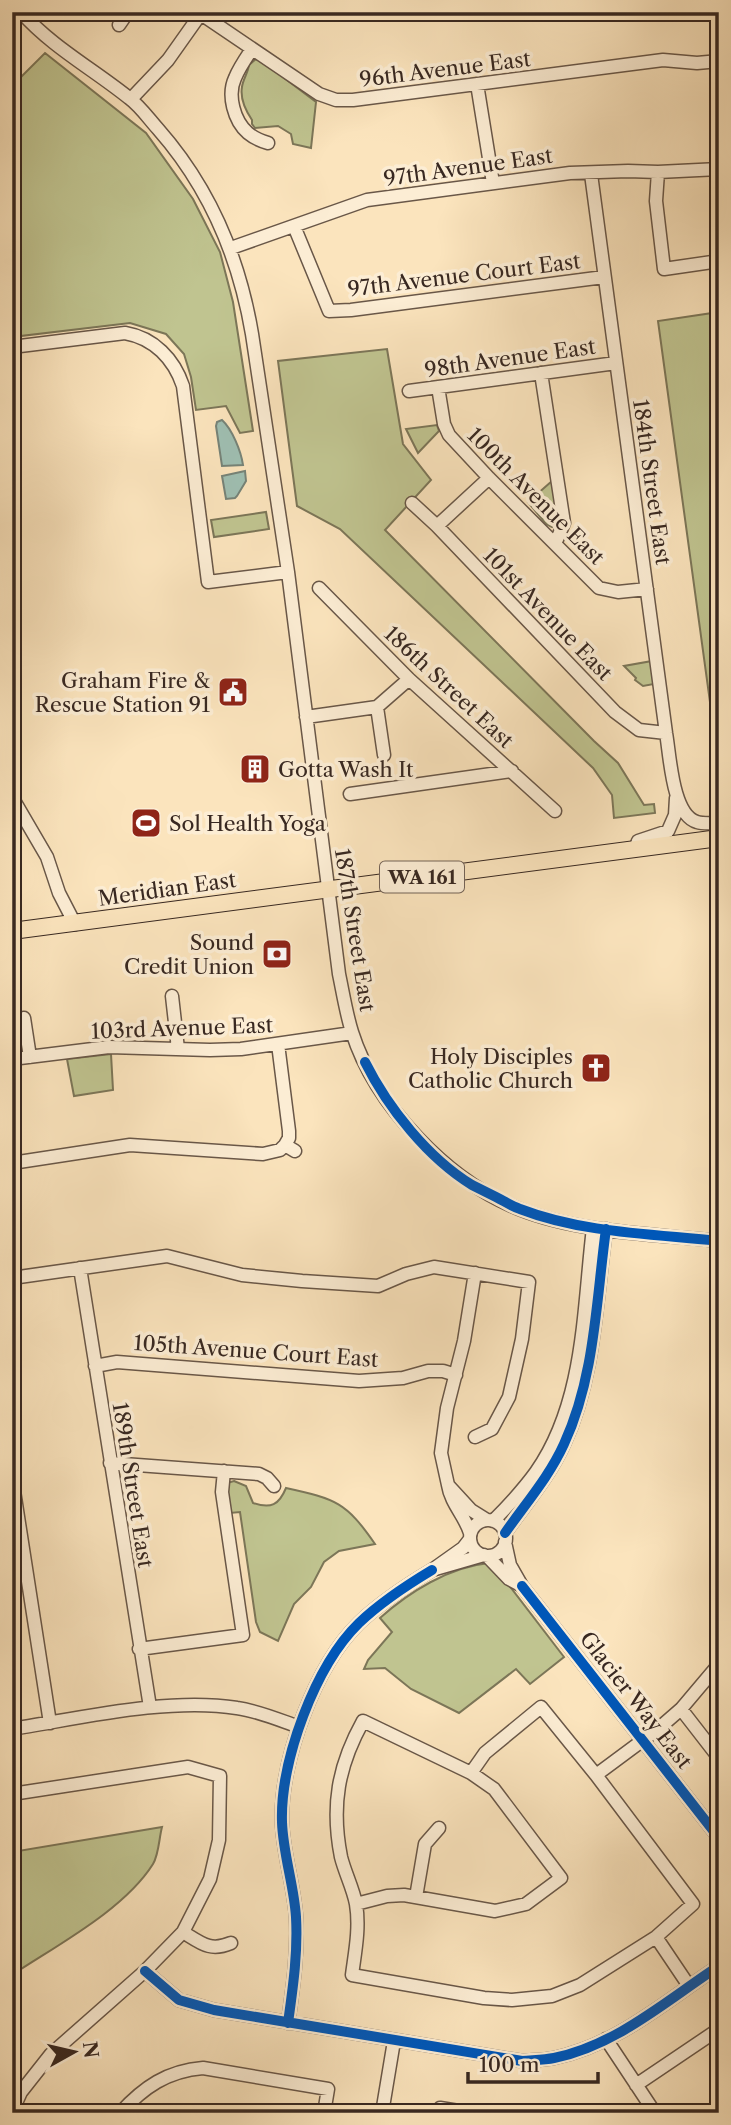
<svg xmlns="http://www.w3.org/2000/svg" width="731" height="2125" viewBox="0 0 731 2125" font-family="'Libre Caslon Text',serif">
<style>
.green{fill:#c0c490;stroke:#7c7658;stroke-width:2}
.water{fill:#9fbfb2;stroke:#768378;stroke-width:2}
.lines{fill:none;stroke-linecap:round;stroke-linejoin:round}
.minor-casing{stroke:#695748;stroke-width:15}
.major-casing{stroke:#382821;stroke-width:18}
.minor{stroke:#fcedd4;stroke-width:12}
.major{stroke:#fbe4bd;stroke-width:16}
.cycleway-casing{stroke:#fcedd4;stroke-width:15}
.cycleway{stroke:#0057b8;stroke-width:10}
.labels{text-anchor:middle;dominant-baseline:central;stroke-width:7;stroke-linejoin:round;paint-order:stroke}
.shield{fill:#fcedd4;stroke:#736357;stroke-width:2}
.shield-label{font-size:19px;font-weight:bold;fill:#382821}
.street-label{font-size:21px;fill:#382821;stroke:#fcedd4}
.poi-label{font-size:21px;fill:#382821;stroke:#fcedd4;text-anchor:end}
</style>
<rect width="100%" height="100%" fill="#fbe4bd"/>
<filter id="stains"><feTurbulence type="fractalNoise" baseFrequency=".00286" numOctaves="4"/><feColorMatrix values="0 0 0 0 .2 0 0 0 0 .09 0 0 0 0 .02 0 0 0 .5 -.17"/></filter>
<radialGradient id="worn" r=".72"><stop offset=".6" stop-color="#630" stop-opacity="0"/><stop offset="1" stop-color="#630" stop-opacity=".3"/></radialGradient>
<path class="green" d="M45 53 146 133 193 199 220 252 233 302 253 431 240 433 226 406 196 410 191 377 184 354 166 334 130 323 12 337V86Z
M256 59 263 62 316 102 311 148 293 144 291 134 278 126 255 128 252 124V120C246 111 240 98 242 87 243 79 248 73 249 65Z
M719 312V768L658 321Z
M387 349 403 444 431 480 385 530 594 741 618 763 644 805 654 804 655 813 614 818 612 795 593 768 340 529 297 506 278 361Z
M437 425 439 431 418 453 406 429Z
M552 481 558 522 552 527 546 524 528 502Z
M266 512 269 529 214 537 211 520Z
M652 661 654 684 643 686 635 680 636 678 624 666Z
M111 1054 113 1090 74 1096 67 1059Z
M234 1481 246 1486 253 1503C271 1509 279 1505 286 1488 336 1499 346 1502 375 1544L339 1551 324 1562 311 1587 294 1604 278 1641 260 1632 256 1622 240 1512 230 1513 226 1487 227 1483Z
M489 1563 511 1588 564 1657 530 1684 516 1669 459 1713 411 1689 385 1668 364 1669 368 1660 392 1632 380 1618C409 1592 449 1567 489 1563Z
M162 1827C159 1838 159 1854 153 1864 124 1910 57 1945 12 1975V1852Z"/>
<path class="water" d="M222 420C232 429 241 451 243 465L222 466 216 426 217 422Z
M245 471 246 481 237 496 235 498 226 499 222 476Z"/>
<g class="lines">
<g class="minor-casing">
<path id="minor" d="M21 12C52 47 93 69 129 98 140 106 149 119 158 129 210 188 239 257 252 334L288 572 339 974C343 993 346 1013 352 1032 375 1105 448 1181 519 1209 579 1233 655 1234 719 1241
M201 14 319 94 336 100H353L663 60 697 63 719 61
M119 25 128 12
M252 49C246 58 239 68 235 78 227 95 234 121 248 133 254 138 261 141 268 143
M477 84 493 183
M131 99 168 60 202 12
M658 172 656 201 664 269 719 261
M591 174 666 733C670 755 672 815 697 822 703 824 712 823 719 823
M294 226 329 311 351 310 604 277
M231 248 367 200 570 173 628 171 658 172 719 169
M12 347 125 333C154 338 174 359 183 386L208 582 288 572
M541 373 564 523 555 544
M438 387 444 424 449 435 489 478 599 588 618 592 647 589
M409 391 616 363
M412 503 437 526 615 712 639 730 666 733
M437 526 489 478
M319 588 409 679 555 811
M377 707 384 755
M306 717 377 707 409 679
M350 794 512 771
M12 797 47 857 59 893 75 924
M635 850 638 841 668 831 675 815 676 798
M172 996 178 1049
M24 1018 30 1057
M278 1044 289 1131V1138L285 1145 295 1151
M12 1059 109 1047 210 1050 241 1049 352 1033
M12 1163 130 1145 263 1154 280 1150 285 1145
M80 1268 150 1707
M12 1278 167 1256 242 1275 302 1281 378 1286 406 1274 434 1267 529 1282 522 1339 509 1397 492 1429 475 1437
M95 1366 117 1362 359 1381 403 1378 428 1371H443L456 1375
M110 1463 259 1474 267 1478 274 1486
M12 1478 50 1723
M448 1485 441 1453 447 1408 464 1341 475 1273
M470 1538a18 18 0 1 1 36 0a18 18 0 1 1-36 0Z
M493 1521C509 1505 523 1490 536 1472 585 1402 583 1310 593 1228
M470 1533C465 1516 451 1504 448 1485L471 1510 487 1520
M505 1533C526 1503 549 1477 564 1444 595 1377 596 1301 606 1229
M470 1539 463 1548 432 1570 484 1555
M487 1556 509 1579 522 1586 510 1565 505 1542
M522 1586 719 1838
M139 1649 243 1635 222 1492 224 1471
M541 1707 596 1775 693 1904 656 1937 580 1985 552 1996 512 2000 484 1998 352 1975C355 1952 360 1928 356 1904 353 1888 345 1873 341 1857 331 1806 338 1766 363 1721L471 1773 485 1753Z
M681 1709 719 1758
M12 1729C81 1718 169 1697 237 1708 259 1711 279 1720 299 1727
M596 1775 658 1729 681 1709 719 1664
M12 1794 188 1767 220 1776 219 1840 210 1879 183 1932 145 1971 51 2054 21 2092 12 2112
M416 1897 425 1844 439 1828
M356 1904 387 1896 404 1895 495 1911 526 1904 561 1878 494 1789 471 1773
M183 1932C201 1943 210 1952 231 1943
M656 1937 689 1986
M145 1971 179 2000 214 2010 522 2061C533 2060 544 2060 554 2058 617 2045 667 2000 719 1966
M288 2023C293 1987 298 1953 296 1917 294 1885 283 1854 282 1822 280 1761 315 1666 359 1623 381 1602 407 1585 432 1570
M606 2039 655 2113
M636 2085 719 2029
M120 2113C144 2087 167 2071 203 2068L328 2089 324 2113
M382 2113 394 2041
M439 2113 440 2108 471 2113"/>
</g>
<g class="major-casing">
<path id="major" d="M12 931 719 838"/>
</g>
<use href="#minor" class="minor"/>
<use href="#major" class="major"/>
<g class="cycleway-casing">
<path id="cycleway" d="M365 1062C388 1108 428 1158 472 1185 480 1189 488 1193 496 1197 504 1201 511 1206 520 1209 582 1233 653 1234 719 1241
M505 1533C526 1503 549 1477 564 1444 595 1377 596 1301 606 1229
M522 1586 719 1838
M145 1971 179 2000 214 2010 522 2061C533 2060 544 2060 554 2058 617 2045 667 2000 719 1966
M288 2023C293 1987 298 1953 296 1917 294 1885 283 1854 282 1822 280 1761 315 1666 359 1623 381 1602 407 1585 432 1570"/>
</g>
<use href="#cycleway" class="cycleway"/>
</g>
<defs>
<g id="civic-square" transform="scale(1.575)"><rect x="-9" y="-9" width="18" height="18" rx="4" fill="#8f2418" stroke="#fcedd4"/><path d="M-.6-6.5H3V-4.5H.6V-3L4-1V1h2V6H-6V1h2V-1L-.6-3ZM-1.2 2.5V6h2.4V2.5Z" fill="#fff"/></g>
<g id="building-square" transform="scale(1.575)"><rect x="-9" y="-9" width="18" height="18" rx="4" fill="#8f2418" stroke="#fcedd4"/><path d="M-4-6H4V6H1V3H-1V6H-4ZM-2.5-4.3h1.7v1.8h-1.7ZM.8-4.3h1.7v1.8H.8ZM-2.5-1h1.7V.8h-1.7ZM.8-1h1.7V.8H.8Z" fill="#fff"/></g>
<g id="stadium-square" transform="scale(1.575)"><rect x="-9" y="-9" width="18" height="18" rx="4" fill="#8f2418" stroke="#fcedd4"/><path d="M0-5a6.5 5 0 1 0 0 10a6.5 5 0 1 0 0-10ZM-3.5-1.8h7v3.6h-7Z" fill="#fff"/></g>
<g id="bank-square" transform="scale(1.575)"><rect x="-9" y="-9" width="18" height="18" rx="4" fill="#8f2418" stroke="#fcedd4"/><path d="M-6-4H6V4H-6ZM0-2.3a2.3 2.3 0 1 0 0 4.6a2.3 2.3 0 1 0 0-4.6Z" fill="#fff"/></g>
<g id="church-square" transform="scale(1.575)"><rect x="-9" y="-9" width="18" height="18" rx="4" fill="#8f2418" stroke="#fcedd4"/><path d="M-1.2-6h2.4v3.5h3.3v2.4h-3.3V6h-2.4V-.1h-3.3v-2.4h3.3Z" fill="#fff"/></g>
</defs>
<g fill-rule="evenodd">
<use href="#civic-square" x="233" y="692"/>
<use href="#building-square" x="255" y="769"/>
<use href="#stadium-square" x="146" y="823"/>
<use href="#bank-square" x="277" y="954"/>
<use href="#church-square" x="596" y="1068"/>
</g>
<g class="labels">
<rect class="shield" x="380" y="861.5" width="84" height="31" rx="5"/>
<g class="shield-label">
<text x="422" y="877">WA 161</text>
</g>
<g class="street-label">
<text transform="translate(445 69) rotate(-7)">96th Avenue East</text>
<text transform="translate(468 167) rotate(-8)">97th Avenue East</text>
<text transform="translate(464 275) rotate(-7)">97th Avenue Court East</text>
<text transform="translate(510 358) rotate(-8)">98th Avenue East</text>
<text transform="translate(652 482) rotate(82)">184th Street East</text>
<text transform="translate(536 496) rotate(45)">100th Avenue East</text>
<text transform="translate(548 614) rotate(46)">101st Avenue East</text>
<text transform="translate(449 687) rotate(43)">186th Street East</text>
<text transform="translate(167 889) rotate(-8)">Meridian East</text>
<text transform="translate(355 930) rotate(81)">187th Street East</text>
<text transform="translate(182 1028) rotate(-2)">103rd Avenue East</text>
<text transform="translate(256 1351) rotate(4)">105th Avenue Court East</text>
<text transform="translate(133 1485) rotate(81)">189th Street East</text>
<text transform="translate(636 1700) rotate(52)">Glacier Way East</text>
</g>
<g class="poi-label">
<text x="210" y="680">Graham Fire &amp;<tspan x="210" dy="24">Rescue Station 91</tspan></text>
<text x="278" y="769" text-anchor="start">Gotta Wash It</text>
<text x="169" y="823" text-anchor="start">Sol Health Yoga</text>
<text x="254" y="942">Sound<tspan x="254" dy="24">Credit Union</tspan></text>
<text x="573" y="1056">Holy Disciples<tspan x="573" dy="24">Catholic Church</tspan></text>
</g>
</g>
<rect width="731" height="2125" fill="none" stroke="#fbe4bd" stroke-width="42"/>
<rect x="14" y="14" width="703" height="2097" fill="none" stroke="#382821" stroke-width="3.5"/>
<rect x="21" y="21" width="689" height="2083" fill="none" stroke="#382821" stroke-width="2"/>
<g transform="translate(74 2052) rotate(82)" stroke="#fcedd4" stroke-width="5" paint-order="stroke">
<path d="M0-5L12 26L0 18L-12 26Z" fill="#382821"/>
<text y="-10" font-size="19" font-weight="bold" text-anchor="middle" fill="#382821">N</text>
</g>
<path d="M468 2072v10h130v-10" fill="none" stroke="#382821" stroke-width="3.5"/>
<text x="479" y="2072" font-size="21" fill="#382821" stroke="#fcedd4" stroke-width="5" paint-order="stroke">100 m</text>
<rect width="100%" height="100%" filter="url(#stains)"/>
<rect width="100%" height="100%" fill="url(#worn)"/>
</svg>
